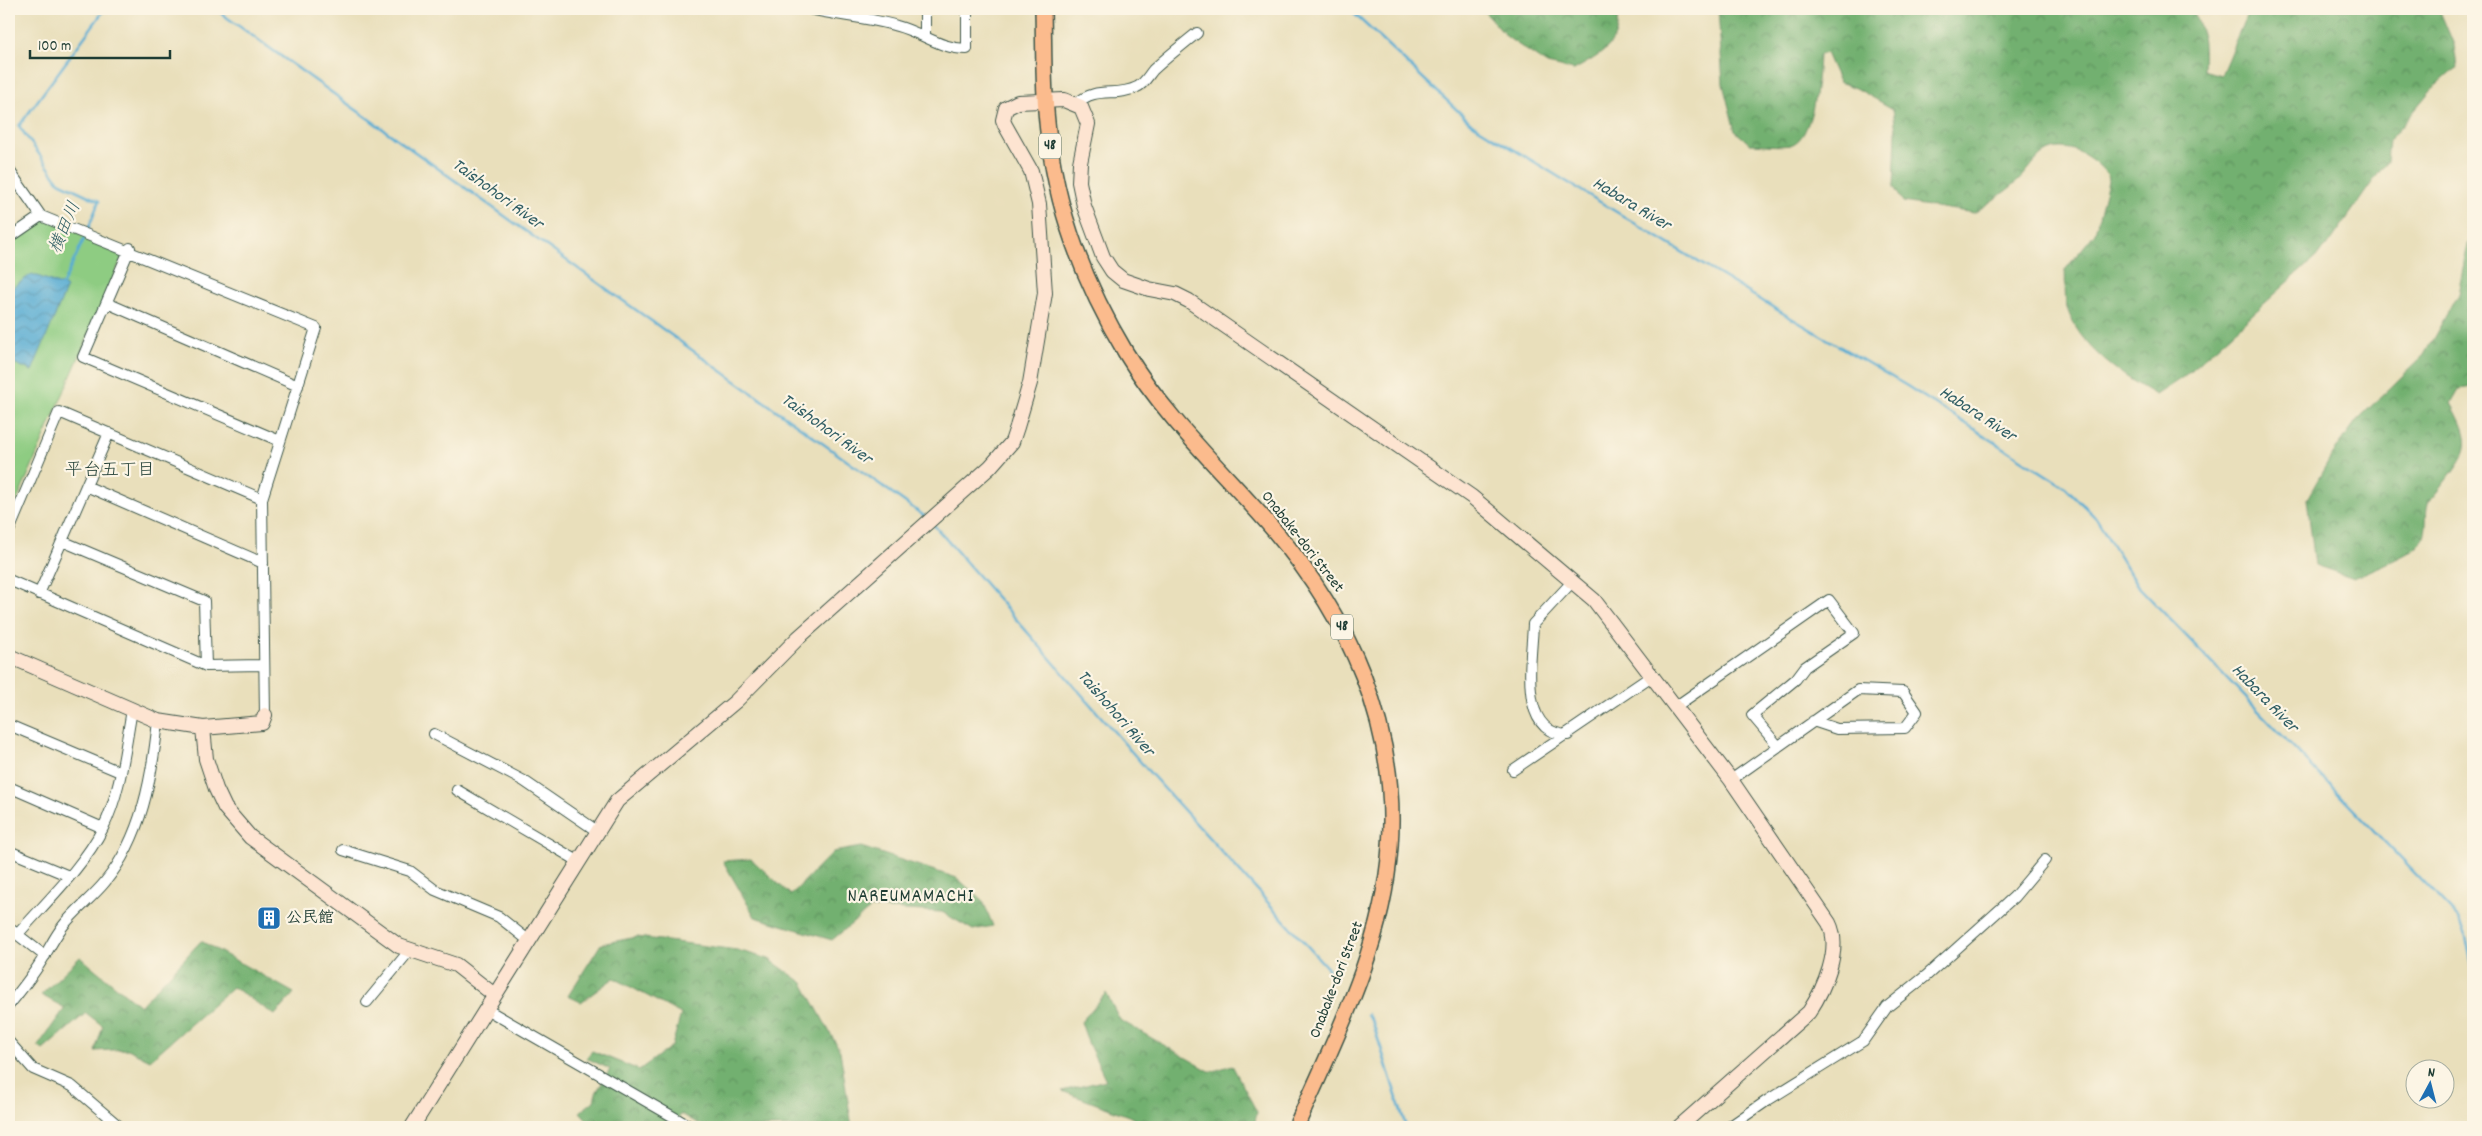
<svg xmlns="http://www.w3.org/2000/svg" width="2482" height="1136" viewBox="0 0 2482 1136" font-family="Dekko,'Klee One',sans-serif">
<style>
.green{fill:#8ecc82;stroke:#56845b}
.forest{fill:url(#forest-crowns);stroke:#487652}
.water{fill:url(#water-waves);stroke:#3b7484}
.lines{fill:none;stroke-linecap:round;stroke-linejoin:round}
.stream{stroke:#57acd3;stroke-width:2.5}
.street-casing{stroke:#3d5548;stroke-width:12}
.secondary-casing{stroke:#3d5548;stroke-width:16}
.primary-casing{stroke:#3d5548;stroke-width:18}
.street{stroke:#fff;stroke-width:10}
.secondary{stroke:#fde4d1;stroke-width:14}
.primary{stroke:#fbbb8d;stroke-width:15}
.labels{text-anchor:middle;dominant-baseline:central;stroke-width:4.5;stroke-linejoin:round;paint-order:stroke}
.shield{fill:#fcf5e5;stroke:#617469;stroke-width:1}
.shield-label{font-size:15px;font-weight:bold;fill:#1f3d34}
.street-label{font-size:16px;fill:#1f3d34;stroke:#fcf5e5}
.poi-label{font-size:16px;font-weight:bold;fill:#1f3d34;stroke:#fcf5e5;text-anchor:start}
.water-label{font-size:18px;font-style:italic;fill:#305e64;stroke:#fcf5e5}
.neighbourhood-label{font-size:18px;fill:#1f3d34;stroke:#fcf5e5}
.quarter-label{font-size:19px;letter-spacing:1px;fill:#1f3d34;stroke:#fcf5e5}
</style>
<defs>
<pattern id="forest-crowns" width="20" height="18" patternUnits="userSpaceOnUse" patternTransform="scale(1.25)"><rect width="20" height="18" fill="#72b070"/><path d="M2 6a3 3 0 1 1 6 0M12 15a3 3 0 1 1 6 0" fill="none" stroke="#5d905d"/></pattern>
<pattern id="water-waves" width="16" height="10" patternUnits="userSpaceOnUse" patternTransform="scale(1.25)"><rect width="16" height="10" fill="#57acd3"/><path d="M0 5q4-4 8 0t8 0" fill="none" stroke="#478dac"/></pattern>
</defs>
<rect width="100%" height="100%" fill="#fcf5e5"/>
<filter id="ink" filterUnits="userSpaceOnUse"><feTurbulence type="fractalNoise" baseFrequency=".02" numOctaves="2"/><feDisplacementMap in="SourceGraphic" scale="10" xChannelSelector="R" yChannelSelector="G"/><feConvolveMatrix kernelMatrix="1 2 1 2 8 2 1 2 1" color-interpolation-filters="sRGB"/></filter>
<filter id="wash" filterUnits="userSpaceOnUse"><feTurbulence type="fractalNoise" baseFrequency=".0096" numOctaves="4" result="noise"/><feDisplacementMap in="SourceGraphic" scale="20" xChannelSelector="R" yChannelSelector="G"/><feGaussianBlur stdDeviation="1.12" result="paint"/><feColorMatrix in="noise" values="0 0 0 0 0 0 0 0 0 0 0 0 0 0 0 0 0 1.4 0 .05"/><feComposite in="paint" operator="in"/></filter>
<g filter="url(#wash)">
<rect width="100%" height="100%" fill="#e9dfbb"/>
<path class="green" d="M41 216 124 253 9 519V238Z"/>
<path class="forest" d="M1482 9H1617C1621 46 1603 53 1574 70L1547 64 1507 37Z
M1718 9H2192C2204 29 2204 47 2203 70L2221 75 2249 9H2439L2454 45 2457 67 2431 90 2389 140 2387 161 2326 248 2183 377 2156 395C2121 375 2080 348 2067 308 2064 297 2066 281 2065 270L2095 233 2109 177C2097 159 2066 138 2044 153 2034 160 2027 173 2018 181 2004 193 1989 203 1974 213L1903 202 1894 187 1896 131 1893 109 1856 88 1839 82 1826 53 1819 55C1818 75 1814 140 1790 145 1778 147 1762 144 1750 144L1735 131 1723 84Z
M2473 231V387L2459 389 2451 403C2472 442 2471 449 2443 484 2439 490 2433 496 2429 502 2423 515 2431 532 2418 546 2409 555 2367 572 2353 578L2315 565 2307 499 2330 458 2357 420 2424 355 2458 294 2468 244Z
M861 847 957 878 983 901 993 926 973 930 942 912 871 908 832 940 755 917 723 861 751 859 791 895 833 852Z
M637 937 737 950 769 959 803 983 840 1051 852 1127H705L681 1114 673 1127H594L580 1112 594 1101 596 1093 610 1069 586 1058 592 1051 639 1070 672 1046 681 1014 614 978 581 1002 568 996 601 944Z
M201 941 294 993 275 1015 233 987 150 1060 128 1049 95 1051 103 1026 86 1013 43 1050 38 1046 65 1008 41 995 80 957 140 1006Z
M1106 993 1120 1020 1211 1072 1232 1065 1257 1112 1254 1127H1138L1134 1118 1062 1091 1106 1080 1089 1045 1081 1022Z"/>
<path class="water" d="M32 274 67 287 32 371 9 361V290Z"/>
<g class="lines">
<path class="stream" d="M215 9 927 518
M1349 9 1472 124 1774 308 1907 386 2065 487 2096 518 2137 585 2459 919 2465 932 2473 970
M87 232 99 201 59 182 19 126 105 9
M61 288 85 237
M933 524 1151 774 1332 973
M1367 1014 1373 1023 1406 1127"/>
</g>
</g>
<g filter="url(#ink)">
<g class="lines">
<g class="street-casing">
<path id="street" d="M809 9C838 16 868 17 897 26 923 33 940 49 967 49V9
M925 9V36
M1076 104C1097 85 1115 98 1137 87 1144 84 1148 76 1153 70 1167 57 1182 45 1197 33
M9 170 41 216 316 328 262 499 265 715
M9 238 41 216
M130 248 83 357 280 441
M107 303 298 386
M86 486 263 563
M9 531 59 412 262 499
M62 541 204 601 206 666
M9 580 206 666 264 665
M39 594 109 433
M1675 707 1829 600 1854 633 1805 667 1796 679 1752 715 1778 746
M9 725 120 772
M434 734 524 781 597 831
M1568 735C1517 734 1532 658 1533 624L1572 582
M1513 770 1653 675
M1731 780 1858 690 1903 692 1917 712 1905 728 1837 729 1813 721
M9 787 103 828
M457 790 578 861
M343 850 410 871 435 890 499 917 528 940
M9 851 69 876
M9 928 45 956
M17 935C46 902 84 866 103 828 121 792 125 748 132 710
M367 1002 410 950
M9 1005C22 989 35 973 45 955 51 945 56 935 63 926 75 910 92 898 105 882 142 837 152 777 158 721
M486 1009 691 1127
M9 1042 33 1069 72 1086 120 1127
M1729 1127 1768 1100 1863 1041 1887 1007 1926 976 2014 897 2045 860"/>
</g>
<g class="secondary-casing">
<path id="secondary" d="M9 656 158 721 203 728 262 723 265 715
M203 728 206 759 216 789 225 808 250 837 399 946 456 965 493 994
M412 1127 617 801 736 701 798 638 990 467 1012 442 1017 427 1030 383 1045 293 1039 204 1031 171 1005 125 1003 120 1006 108 1018 102 1064 100 1081 107 1088 124 1080 163 1079 182 1084 206 1103 257 1112 271 1123 280 1149 289 1175 294 1189 301 1472 497 1594 600 1731 780 1829 923C1842 949 1824 989 1809 1012L1679 1127"/>
</g>
<g class="primary-casing">
<path id="primary" d="M1043 9C1044 52 1043 96 1049 139 1058 215 1087 288 1126 353 1166 419 1223 471 1273 529 1349 618 1399 727 1390 847 1383 947 1336 1037 1296 1127"/>
</g>
<use href="#street" class="street"/>
<use href="#secondary" class="secondary"/>
<use href="#primary" class="primary"/>
</g>
</g>
<defs>
<g id="building-square" transform="scale(1.25)"><rect x="-9" y="-9" width="18" height="18" rx="4" fill="#1f6fb2" stroke="#fcf5e5"/><path d="M-4-6H4V6H1V3H-1V6H-4ZM-2.5-4.3h1.7v1.8h-1.7ZM.8-4.3h1.7v1.8H.8ZM-2.5-1h1.7V.8h-1.7ZM.8-1h1.7V.8H.8Z" fill="#fff"/></g>
</defs>
<g fill-rule="evenodd">
<use href="#building-square" x="269" y="918"/>
</g>
<g class="labels">
<g class="shield">
<rect x="1039" y="133.5" width="22" height="25" rx="4"/>
<rect x="1331" y="614.5" width="22" height="25" rx="4"/>
</g>
<g class="shield-label">
<text x="1050" y="146">48</text>
<text x="1342" y="627">48</text>
</g>
<g class="street-label">
<text transform="translate(1302 542) rotate(52)">Onabake-dori Street</text>
<text transform="translate(1337 980) rotate(-69)">Onabake-dori Street</text>
</g>
<g class="poi-label">
<text x="286" y="918">公民館</text>
</g>
<g class="water-label">
<text transform="translate(497 195) rotate(36)">Taishohori River</text>
<text transform="translate(1631 205) rotate(31)">Habara River</text>
<text transform="translate(66 228) rotate(-67)">横田川</text>
<text transform="translate(1977 415) rotate(33)">Habara River</text>
<text transform="translate(826 430) rotate(36)">Taishohori River</text>
<text transform="translate(2264 699) rotate(46)">Habara River</text>
<text transform="translate(1115 714) rotate(49)">Taishohori River</text>
</g>
<g class="neighbourhood-label">
<text x="110" y="471">平台五丁目</text>
</g>
<g class="quarter-label">
<text x="911" y="897">NAREUMAMACHI</text>
</g>
</g>
<rect width="2482" height="1136" fill="none" stroke="#fcf5e5" stroke-width="30"/>
<g transform="translate(2430 1084) rotate(7)"><circle r="24" fill="#fcf5e5" stroke="#a4ab9e"/>
<path d="M0-4L9 19L0 12L-9 19Z" fill="#1f6fb2"/>
<text y="-8" font-size="14" font-weight="bold" text-anchor="middle" fill="#1f3d34">N</text>
</g>
<path d="M30 50v8h140v-8" fill="none" stroke="#1f3d34" stroke-width="2.5"/>
<text x="38" y="50" font-size="15" fill="#1f3d34" stroke="#fcf5e5" stroke-width="4" paint-order="stroke">100 m</text>
</svg>
